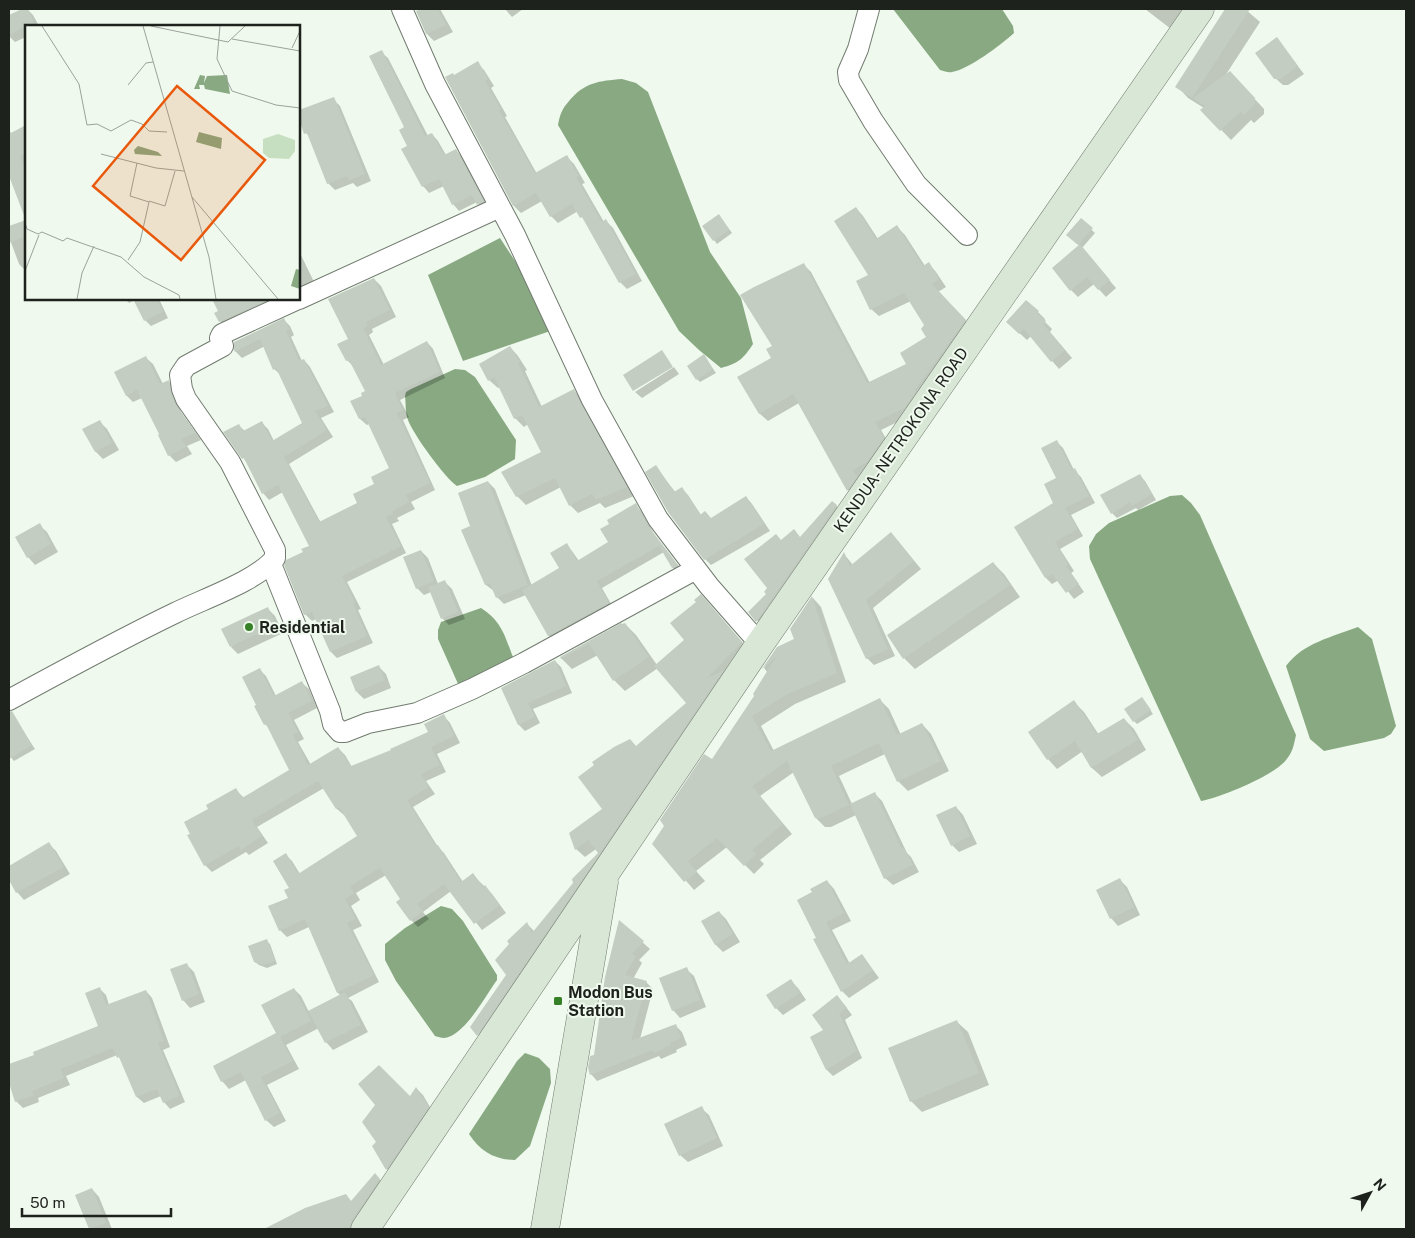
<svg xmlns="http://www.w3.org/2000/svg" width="1415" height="1238" viewBox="0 0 1415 1238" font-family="'Public Sans',sans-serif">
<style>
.water{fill:#88a982}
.shadow{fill:#0003}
.building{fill:#c3cdc1}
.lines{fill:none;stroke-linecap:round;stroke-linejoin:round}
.minor-casing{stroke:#727b70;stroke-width:22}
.secondary-casing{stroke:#727b70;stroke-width:29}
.minor{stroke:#fff;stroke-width:20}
.secondary{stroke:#d9e8d6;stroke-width:28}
.poi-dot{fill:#368027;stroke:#eff9ed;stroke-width:2}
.labels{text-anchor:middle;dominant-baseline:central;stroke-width:4;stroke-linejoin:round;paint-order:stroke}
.street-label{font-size:16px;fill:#1e221d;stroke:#eff9ed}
.poi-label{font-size:16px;font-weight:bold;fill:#1e221d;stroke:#eff9ed;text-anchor:start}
.inset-road{fill:none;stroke:#9ba39a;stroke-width:1}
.view{fill:#e8590c;fill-opacity:0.15;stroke:#e8590c;stroke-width:2.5}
.inset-edge{fill:none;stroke:#1e221d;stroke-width:2.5}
</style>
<rect width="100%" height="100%" fill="#eff9ed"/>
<path class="water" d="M893 9H1002L1013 26 1014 33C1002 44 968 70 952 72 949 73 944 71 940 70Z
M622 79 636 83 648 92 710 252 741 298 753 344C743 359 739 363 721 368L699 350 679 331 558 125C560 114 562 109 569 101 585 82 599 81 622 79Z
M500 238 559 328 463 361 428 275Z
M455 369 465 370 475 377 516 440 515 459 485 477 457 486C445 478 413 434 408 420 405 413 406 403 405 396L406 392 411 389Z
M1182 495 1191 503 1200 515 1296 735C1294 744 1293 752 1286 760 1275 775 1220 798 1201 801L1090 559 1089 546 1096 534 1109 523 1170 496Z
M481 608C502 622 504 634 513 657L512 661 459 686 438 639V630L441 622Z
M1358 627 1372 639 1396 726 1391 734 1384 738 1324 751 1310 739 1286 666C1303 643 1332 637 1358 627Z
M441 906 452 909 463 921 497 975V980C485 997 469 1027 451 1036 445 1039 441 1038 435 1036L396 981 385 960V944L405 928Z
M525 1053 539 1058 550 1069 551 1083 530 1146 515 1160C495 1160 480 1151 469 1134L517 1061Z"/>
<path class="shadow" d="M25 9H27L33 15 39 26H26V37L15 42 9 36V17Z
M425 9H440L453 32 434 41 427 34 418 12Z
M505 9H523L512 17Z
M1145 9H1180L1184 12 1171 29Z
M1227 9H1245L1260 22 1225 76 1239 82 1264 109V114L1254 123 1251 120 1231 140 1202 110 1204 108 1188 98 1177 86Z
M1277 39 1304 74 1288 85H1283L1275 78Z
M381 52 388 58 428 136 432 134 438 141 446 155 456 150 462 157 489 208 484 210 477 202 459 211 453 204 444 186 429 193 423 186 409 146 405 128Z
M477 63 484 70 494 86 491 88 507 116 505 117 537 174 567 157 574 164 585 183 582 184 604 222 606 221 613 228 642 281 627 289 620 282 586 222 578 211 558 223 551 216 542 201 521 213 514 206 447 78 455 76Z
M333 99 340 106 371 181 357 187 353 183 335 190 328 183 310 137 306 133 299 116V111Z
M26 127V160L24 161 26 166V193L21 195 16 191 9 172V136Z
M856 208 863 216 878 239 897 227 905 235 925 266 929 264 936 272 946 287 938 292 973 328 912 415 881 430 891 447 856 497 848 490 799 403 768 421 760 414 739 378 773 359V347L804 265 811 272 870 383 907 365 927 337 926 325 911 301 879 316 871 309 870 276Z
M722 219 732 233 717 244 714 240Z
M1081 220 1095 233 1082 248 1116 288 1106 297 1094 284 1078 297 1071 290 1080 246 1068 235Z
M26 221V271L19 264 9 237V228Z
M299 251 317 288 299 296Z
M374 279 381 286 396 317 372 329 373 332 369 335 384 365 427 342 433 349 445 378 400 400 409 417 403 420 435 490 411 502 415 509 397 518 399 521 392 524 406 553 347 582 361 609 358 610 373 643 337 658 331 652 316 619 312 621 305 614 304 553 310 546 283 492 269 500 263 493 247 463 244 459 249 455 238 425 245 431 262 423 268 429 274 441 303 423 281 375 274 369 265 346 242 358 236 352 235 342 284 320 290 326 294 335 291 337 302 361 304 360 310 367 334 412 321 418 333 437 289 464 321 523 359 503 391 468 369 424 367 425 360 419 366 391 354 367 347 360 349 339Z
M125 299H159L168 318 151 326 145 320 135 300 129 303Z
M213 299H292L228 329 220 321 216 313 219 311Z
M1038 312 1045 319 1044 321 1052 329 1050 332 1072 358 1059 369 1031 336 1027 340 1015 329Z
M510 347 518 356 527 370 525 371 542 407 574 391 582 399 634 496 605 508 600 503 578 513 570 505 561 487 526 505 517 496 503 473 543 453 528 424 524 427 515 418 500 387 498 388 489 380Z
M704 356 716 373 700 382 697 379Z
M146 358 153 364 163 384 168 381 175 388 177 401 181 412 201 440 187 446 192 454 176 462 169 455 159 436 161 435 142 398 133 402 127 396 115 373Z
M674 367 679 374 642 398 635 392Z
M99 421 107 429 119 450 103 459 96 452Z
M1056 441 1063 448 1074 470 1081 477 1095 503 1071 515 1083 536 1060 549 1074 571 1071 573 1084 592 1074 599 1059 580 1052 584 1046 578 1016 527 1055 504 1057 479Z
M655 466 676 493 682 489 688 495 701 515 711 519 746 497 752 504 770 531 711 565 705 559Z
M1140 476 1145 481 1156 500 1138 510 1136 508 1117 518 1112 513Z
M488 482 495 489 532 586 561 569 567 545 572 551 579 561 610 543 611 524 635 505 641 511 654 534 683 572 679 574 673 568 664 552 602 588 614 609 555 642 549 636 526 595 504 604 497 597 494 591 486 585 472 526Z
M832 502 842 511 762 626 750 612 768 594 781 541 801 539Z
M39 525 47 532 58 552 35 565 28 557Z
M898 541 921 569 873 608 895 656 874 665 867 658 844 554 853 565Z
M421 551 428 558 438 584 445 582 452 589 465 619 449 625 442 618 431 592 424 595 417 588Z
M993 563 1004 574 1020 597 915 669 904 658Z
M813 598 821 607 846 682 795 704 761 726 774 751 879 699 889 709 901 735 922 724 931 734 949 771 908 791 898 781 885 754 839 776 852 804 874 793 882 801 907 853 911 857 919 872 893 885 885 878 856 815 831 827H825L816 818 794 772 760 796 792 834 760 860 764 864 754 874 727 847 696 871 705 881 694 890 654 844 712 761 755 696 768 673 764 668 778 648 796 640 791 629Z
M709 604 750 651 486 1043 478 1035 507 975 527 924 535 932 600 853 596 849 585 857 576 849 603 809 637 747 688 704 658 668 625 691 614 680 598 655 572 669 561 658 625 624 636 635 657 665 686 640Z
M267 608 275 616 283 633 238 654 231 647Z
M555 661 561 667 572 693 533 709 540 723 525 731 519 725 503 688Z
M378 666 386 674 391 688 364 699 357 692Z
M259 669 266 676 276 696 302 683 309 689 317 708 294 720 304 739 298 742 311 765 338 748 345 755 352 767 393 751 429 732 444 716 450 723 460 743 437 754 446 772 426 781 435 794 413 807 438 847 444 853 463 882 473 875 492 894 506 913 482 930 451 891 423 912 429 919 418 927 411 920 402 899 386 875 356 893 360 900 351 906 362 926 353 930 379 982 348 998 352 1001 368 1032 333 1050 326 1042 319 1028 286 1045 299 1069 267 1085 286 1121 274 1127 266 1120 246 1080 229 1089 222 1081 277 1034 294 989 301 996 309 1012 341 996 338 993 309 927 287 937 280 930 291 888 286 855 292 861 300 874 359 836 345 814 344 815 337 809 324 788 257 827 268 843 249 855 246 852 212 872 205 865 189 836 210 809 236 790 244 798 291 770 271 730 265 724 258 705Z
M1074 702 1084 712 1099 735 1124 719 1134 729 1146 750 1102 777 1092 768 1083 751 1057 769 1048 759Z
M1145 702 1153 714 1137 724 1134 721Z
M17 722 35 749 14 761 9 755V727Z
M956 807 963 815 977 844 959 852 952 845Z
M49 844 56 851 70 874 24 900 17 892 9 878V868Z
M1120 880 1127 887 1140 915 1118 926 1111 918Z
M827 881 834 889 851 921 832 930 850 964 862 955 879 978 849 998 842 991 818 938 813 893Z
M719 912 726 919 740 942 723 952 716 945 702 922Z
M620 922 650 949 639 960 642 963 633 979 647 983 653 989 640 1039 675 1025 682 1032 687 1045 676 1050 677 1052 661 1059 659 1056 597 1081 591 1074Z
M266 941 270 944 277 964 267 968 259 965 255 962Z
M186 964 194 972 205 1002 190 1008 183 1000Z
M686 969 694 976 706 1007 680 1018 673 1010Z
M791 981 798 988 806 1000 783 1015 776 1008Z
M100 989 106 995 109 1005 146 991 152 998 170 1047 163 1050 185 1102 170 1109 164 1102 161 1096 144 1103 137 1097 123 1062 117 1055 66 1076 70 1085 38 1098 39 1102 23 1108 16 1101 9 1080V1065L36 1056 99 1027Z
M843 1003 852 1015 845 1020 862 1058 833 1076 827 1070 811 1037 825 1030Z
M956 1021 968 1032 989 1085 922 1112 911 1101Z
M417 1089 423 1095 434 1114 393 1175 387 1169 374 1146 378 1142 377 1105 410 1098Z
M701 1108 709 1115 723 1146 688 1162 680 1155Z
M375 1175 382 1182 359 1229H302L292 1216 352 1202Z
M92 1189 99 1197 112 1229H90L77 1196Z"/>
<path class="building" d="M22 9H28L34 22 9 35V15Z
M422 9H438L446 25 426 34 416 11Z
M1225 9H1250L1192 98 1175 87Z
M1277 37 1298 66 1281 79H1274L1255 53Z
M382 50 425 136 432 133 444 155 456 149 484 201 477 205 472 195 452 205 439 179 422 187 401 149 407 146 399 130 404 127 369 56Z
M478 61 488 79 485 81 501 109 499 110 535 173 567 155 579 176 576 177 602 222 606 219 636 274 619 283 582 217 580 218 572 204 550 217 536 193 513 206 445 77 453 73 454 75Z
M1230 71 1255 98V104L1244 115 1241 111 1220 131 1200 110 1205 106 1193 98Z
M334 97 365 174 349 180 347 176 327 184 307 133 304 134 299 119V110Z
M26 125V153L20 156 26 171 25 218 9 176V129L11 133Z
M856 207 876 239 897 225 923 266 929 262 939 279 932 284 966 320 915 390 916 392 905 408 875 422 884 438 867 462 853 470 857 477 847 491 793 394 759 414 737 377 771 358 766 349 772 346 740 295 754 287 804 263 867 383 906 364 900 353 926 337 921 329 924 325 904 293 870 310 856 281 868 275 834 221Z
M719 214 729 230 713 241 702 226Z
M1081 218 1093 228 1078 245 1066 235Z
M26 220V236L9 243V226Z
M1080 244 1110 280 1098 290 1087 277 1070 291 1052 268Z
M374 278 390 310 366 322 368 326 363 328 381 365 427 341 440 372 395 393 403 410 397 413 430 483 406 495 409 502 392 511 393 514 386 517 401 546 342 576 355 602 353 603 367 636 330 652 312 612 304 615 284 565 286 560 303 552 301 549 309 546 278 485 262 494 244 458 242 459 223 432 239 424 243 431 262 421 272 441 302 423 276 368 273 370 260 339 235 352 234 350V342L284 318 289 329 286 330 299 361 304 359 328 406 315 411 327 430 284 457 319 522 357 503 353 494 374 484 371 477 389 468 365 417 359 419 350 401 362 396 361 393 365 391 349 360 346 361 337 344 348 339 328 299Z
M133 299H157L163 312 144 321Z
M212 299H270L219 322 214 313 218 311Z
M1026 300 1039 311 1037 313 1046 321 1043 324 1065 350 1051 362 1024 329 1019 334 1006 322Z
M510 346 520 362 518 363 539 407 574 389 627 487 596 500 592 494 569 506 555 478 516 497 501 472 541 452 522 415 514 419 494 377 488 381 479 364Z
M662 350 673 367 633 391 623 375Z
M704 354 713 369 696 380 687 366Z
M146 356 160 384 169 380 171 393 175 404 195 433 182 439 186 447 168 456 158 435 159 434 137 390 126 396 114 372Z
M100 420 112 443 95 452 82 429Z
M1057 440 1072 470 1075 468 1089 496 1065 508 1078 529 1055 542 1068 564 1066 566 1079 584 1066 593 1052 574 1045 578 1014 527 1053 503 1044 484 1056 478 1041 448Z
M656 465 674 492 682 487 700 515 705 511 711 518 746 496 764 524 704 560 668 512 645 472Z
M1140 474 1152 494 1132 506 1130 502 1111 514 1100 495Z
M488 481 528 585 496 598 490 584 485 585 461 530 470 526 458 493Z
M832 501 837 505 756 622 748 612 766 594 764 592 767 588 744 559 776 534 781 540 794 529 800 537Z
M636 503 648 526 678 565 672 568 659 546 597 581 609 603 548 636 522 590 559 568 550 553 567 543 577 561 608 542 600 529 609 524 607 520Z
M40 523 51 544 27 558 15 537Z
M891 532 914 561 866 600 888 649 866 659 828 579 844 552 850 566Z
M421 550 434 581 416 589 403 557Z
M993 562 1010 585 903 659 887 635Z
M445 580 458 612 441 619 428 587Z
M701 594 742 642 707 678 723 671 477 1036 470 1027 506 975 495 960 509 944 507 941 527 922 532 933 573 883 572 879 598 853 588 840 575 850 569 833 602 809 578 777 594 765 592 762 614 747 630 739 636 746 686 703 654 666 684 640 670 623 696 602 694 600Z
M812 596 837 673 786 695 752 716 771 751 880 698 897 735 922 723 941 761 897 782 879 743 831 766 849 805 821 818H815L787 761 752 786 783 824 752 850 756 854 744 866 717 838 688 861 697 872 684 882 652 844 664 826 660 820 704 754 712 759 754 696 753 694 776 657 762 669 777 647 794 639 790 629Z
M268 607 276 625 230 647 221 629Z
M621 623 622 624 625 623 649 657 613 681 589 644 561 659 560 657Z
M555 660 566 686 528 703 535 717 518 725 501 688Z
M379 665 385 680 356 692 350 677Z
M260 668 274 696 302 681 312 701 288 713 298 732 293 735 308 765 338 747 351 766 391 750 390 749 428 732 424 724 444 714 454 736 431 747 440 765 421 774 429 787 407 800 436 846 438 845 461 882 473 873 483 887 485 885 500 905 474 924 444 884 417 904 423 911 410 921 396 902 400 899 380 868 350 886 354 893 345 899 356 919 347 923 374 975 337 993 305 919 279 931 268 906 288 898 284 890 289 888 273 861 286 853 298 874 357 836 339 807 336 809 318 781 252 820 262 836 241 850 239 846 204 866 187 835 190 834 184 822 208 809 206 805 236 788 242 798 289 770 266 724 264 725 254 706 256 705 242 677Z
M1142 697 1151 710 1133 722 1124 709Z
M1074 700 1097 734 1124 718 1138 740 1091 768 1075 741 1047 760 1028 732Z
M12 711 32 745 9 759V712Z
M875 792 902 849 904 848 913 865 884 879 850 804Z
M956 806 970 836 951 846 936 815Z
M49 842 64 867 16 893 9 880V866Z
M1120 878 1134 907 1110 919 1096 890Z
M827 880 844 913 826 922 847 964 862 954 873 970 841 992 813 939 816 938 797 900 812 892 810 889Z
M719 911 733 934 715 945 701 921Z
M619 920 644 941 632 954 636 956 625 975 647 981 631 1041 676 1024 681 1038 670 1043 671 1045 654 1053 652 1050 590 1075 588 1068 590 1056 594 1055 605 977Z
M267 939 275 961 263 965 254 962 248 946Z
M187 963 199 994 182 1001 170 969Z
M687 967 700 1000 672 1011 659 978Z
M791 979 800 993 775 1009 766 995Z
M100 987 106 1005 146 990 164 1041 158 1043 180 1096 163 1103 157 1089 136 1097 119 1057 117 1058 113 1048 61 1069 64 1078 32 1091 34 1095 15 1102 9 1083V1064L34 1055 33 1052 98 1026 85 993Z
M294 988 311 1021 280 1037 293 1061 261 1077 280 1113 265 1121 241 1072 221 1082 213 1066 276 1033 261 1005Z
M345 992 361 1025 325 1043 308 1011Z
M837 995 847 1008 839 1013 857 1051 826 1070 810 1037 823 1030 812 1015Z
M957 1020 979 1073 910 1102 888 1048Z
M379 1065 410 1096 416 1087 429 1107 386 1170 372 1146 376 1142 362 1122 375 1105 358 1084Z
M702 1106 717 1138 679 1156 664 1124Z
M375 1173 380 1179 352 1220 350 1229H264L305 1208 346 1194 351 1201Z
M92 1188 106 1223 89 1229 75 1195Z"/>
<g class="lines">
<g class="minor-casing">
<path id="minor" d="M402 9 435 84 515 235 592 400 658 519 709 586 760 644
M869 9 858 49 848 72 849 80 873 121 916 184 967 235
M299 299 500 207
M271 564 330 711 333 724 340 732H345L368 723 417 713 472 689 524 663 696 569
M9 700C64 670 119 640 175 613 203 599 257 581 275 558V550L230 462 186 399 182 389 180 375 186 366 223 346 220 338 222 334 298 299"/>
</g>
<g class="secondary-casing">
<path id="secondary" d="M365 1229 760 644 1200 9
M545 1229 604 882"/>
</g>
<use href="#minor" class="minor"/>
<use href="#secondary" class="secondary"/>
</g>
<g class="poi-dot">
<circle cx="249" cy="627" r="5"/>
<rect x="553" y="996" width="10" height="10" rx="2.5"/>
</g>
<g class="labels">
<g class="street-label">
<text transform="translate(901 440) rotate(-55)">KENDUA- NETROKONA ROAD</text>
</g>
<g class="poi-label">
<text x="259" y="627">Residential</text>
<text x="568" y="992">Modon Bus<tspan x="568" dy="18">Station</tspan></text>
</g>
</g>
<g transform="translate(25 25)">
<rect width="275" height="275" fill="#eff9ed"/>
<path d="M253 109 270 115V126L264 134 244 133 238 128V114Z" fill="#c6dfc1"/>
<path d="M175 50 180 51 179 58 182 51 202 50 205 69 180 64 179 60H174L175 64H169ZM174 107 197 113 196 124 171 117ZM113 121 133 127 137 131 110 129 109 125ZM271 244 275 245V264L266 261Z" fill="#88a982"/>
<path class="inset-road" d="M17 1 54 59 62 100 72 99 86 106 106 95 117 99 124 106 142 107M118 1 184 232 191 274M126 1 203 17 220 1M195 1 192 34 207 66 251 80 275 83M207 14 275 26M267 23 275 6M103 60 121 38 128 37M76 129 131 143 159 146M167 172 253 274M124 176 140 181 150 146M0 198 2 204 13 209 17 207 38 216 42 213 96 232 119 252 154 270 155 274M103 235 115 217 124 177 105 171 112 138M0 246 14 210M52 274 57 248 69 221"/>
<path class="view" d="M152 61 240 135 156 235 68 161Z"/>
<rect width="275" height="275" class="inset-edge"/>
</g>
<rect width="1415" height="1238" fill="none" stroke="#1e221d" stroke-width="20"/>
<g transform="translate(1370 1193) rotate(50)" stroke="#eff9ed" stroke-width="4" paint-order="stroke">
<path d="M0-4L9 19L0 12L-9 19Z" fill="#1e221d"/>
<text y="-8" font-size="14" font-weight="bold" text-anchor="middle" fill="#1e221d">N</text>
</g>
<path d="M22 1208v8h149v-8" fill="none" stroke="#1e221d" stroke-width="2.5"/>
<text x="30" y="1208" font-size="15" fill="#1e221d" stroke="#eff9ed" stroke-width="4" paint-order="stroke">50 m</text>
</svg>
